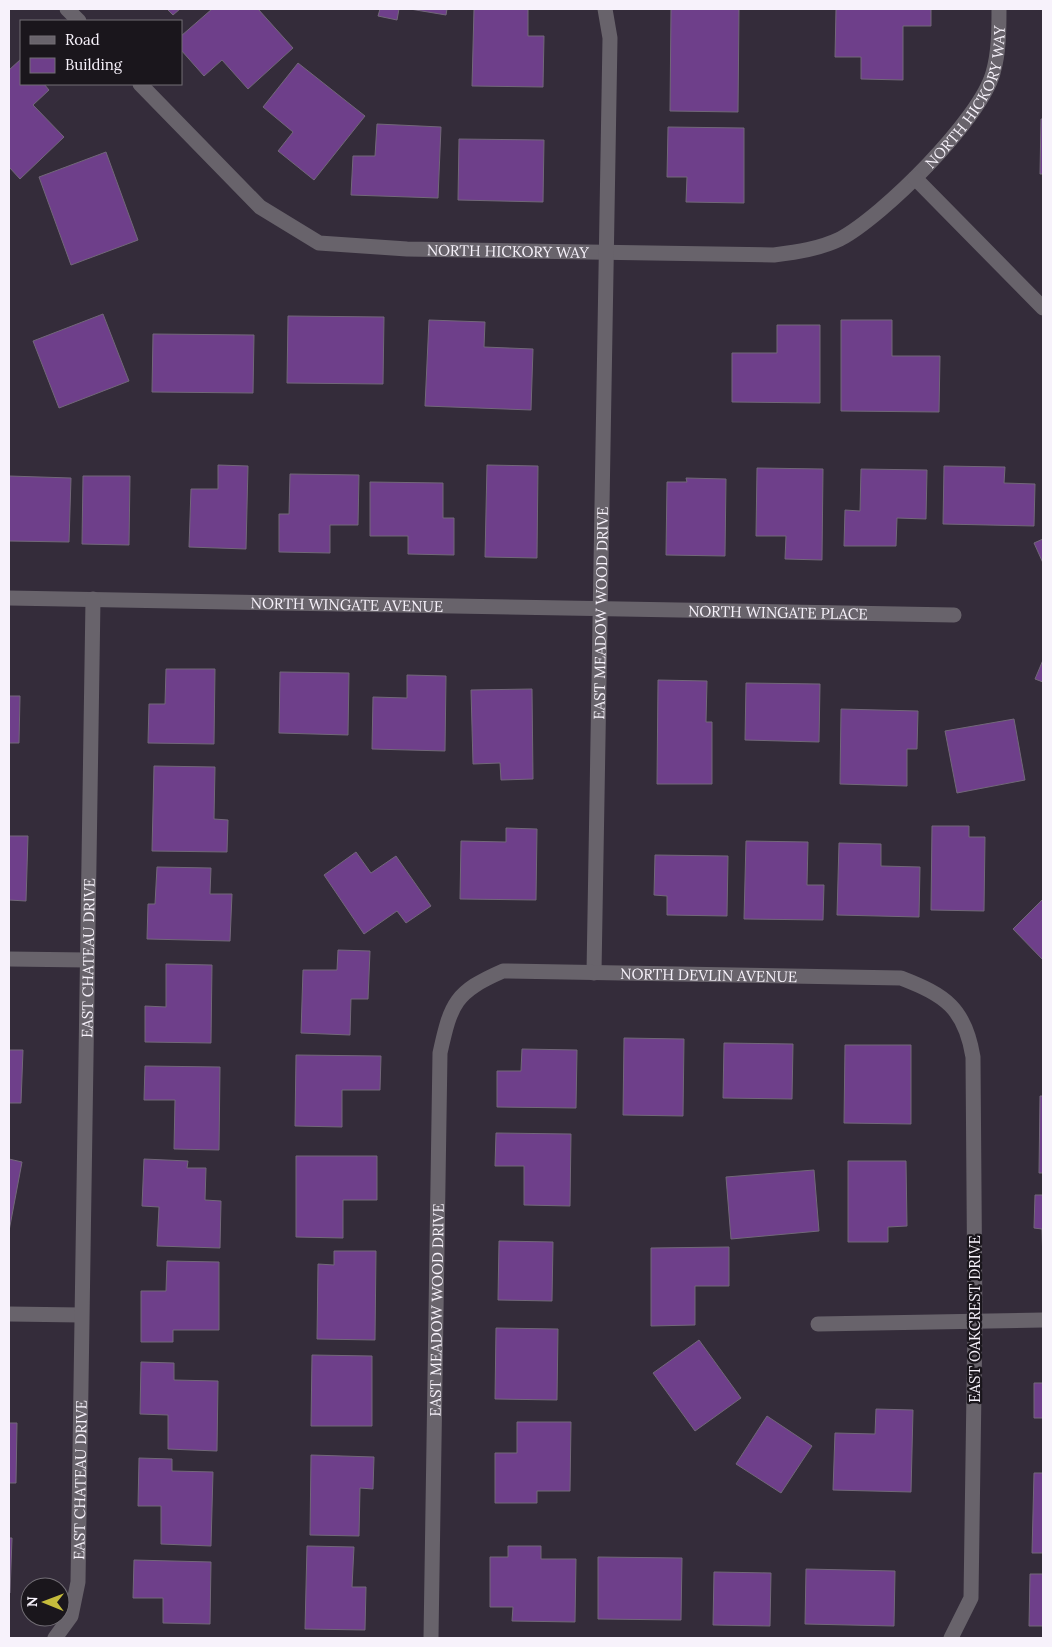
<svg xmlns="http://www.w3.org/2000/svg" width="1052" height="1647" viewBox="0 0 1052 1647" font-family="Lora,serif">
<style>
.building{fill:#6e3f8a;stroke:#726879}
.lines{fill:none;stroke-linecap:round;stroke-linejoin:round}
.minor{stroke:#68636b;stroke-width:15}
.labels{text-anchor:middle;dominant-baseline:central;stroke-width:4.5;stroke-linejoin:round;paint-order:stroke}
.street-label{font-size:15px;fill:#f7f2fb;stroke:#1a161c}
</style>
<rect width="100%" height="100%" fill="#342c3a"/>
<path class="building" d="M167 9H180L173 15Z
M212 9H258L293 48 248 89 222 60 204 76 181 50V36Z
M380 9H399L397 20 378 16Z
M410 9H447L446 15Z
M474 9H528V36H544L543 87 472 86Z
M671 9H739L738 112 670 111Z
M836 9H931V26H903V80L861 79V57H835Z
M21 59V84H44L49 90 33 105 64 137 20 179 9 167V70Z
M298 63 365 116 314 180 278 151 293 132 263 107Z
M1041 119H1043V174H1040Z
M377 124 441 127 438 198 351 195 353 156H375Z
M668 127 744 128V203L686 202 687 177H667Z
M459 139 544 140 543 202 458 200Z
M106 152 138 240 71 265 39 177Z
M103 314 129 381 59 408 33 341Z
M288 316 384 317 383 384 287 383Z
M429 320 485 322 484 347 533 349 531 410 425 406Z
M841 320H892V356H940L939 412 841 411Z
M777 325H820V403L732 402V353H777Z
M153 334 254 335 253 393 152 392Z
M218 465 248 466 246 549 189 547 191 489H218Z
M487 465 538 466 537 558 485 557Z
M944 466 1005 467 1004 483 1035 484 1034 526 943 524Z
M757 468 823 469 822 560 785 559 786 536H756Z
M861 469 927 470 926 519 897 518 896 546H844L845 510 860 511Z
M290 474 359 475 358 525H330V553L279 552V514H289Z
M9 476 71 478 69 542 9 541Z
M83 476H130L129 545 82 544Z
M686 478 726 479 725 556 666 555 667 482H687Z
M370 482 443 483V518H454V555L408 554V536H370Z
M1043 539V563L1034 543Z
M1043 660V682L1035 679Z
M166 669H215L214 744 148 743 149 704H165Z
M280 672 349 673 348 735 279 733Z
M407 675 446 676 445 751 372 749 373 697 407 698Z
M658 680 707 681 706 722H712V784H657Z
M746 683 820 684 819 742 745 740Z
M532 689 533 779 501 780 500 763 473 764 471 690Z
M9 696H20L19 743H9Z
M841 709 918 711 917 749H907V786L840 784Z
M1014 719 1025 780 957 793 945 731Z
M154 766 215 767 214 819 228 820 227 852 152 851Z
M932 826H969V837H985L984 911 931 910Z
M506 828 537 829 536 900 460 899 461 841 506 842Z
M9 836H28L26 901 9 900Z
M746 841 808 842 807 885H824L823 920 744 919Z
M839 843 881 844V866L920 867 919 917 837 915Z
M356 852 371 873 396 856 431 906 406 923 397 911 364 934 324 875Z
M655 855 728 856 727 916 667 915V896L654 895Z
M157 867 211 868 210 894H232L230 941 147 939 148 904H155Z
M1043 899V960L1013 929Z
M338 950 370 951 368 999H351L350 1035 301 1033 303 970H337Z
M166 964 212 965 211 1043 145 1042V1006L166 1007Z
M624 1038 684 1039 683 1116 623 1115Z
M724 1043 793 1044 792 1099 723 1098Z
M845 1045H911V1124L844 1123Z
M522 1049 577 1050 576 1108 497 1107V1071H521Z
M9 1050H23L21 1103H9Z
M296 1055 381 1056 380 1090H342V1127L295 1126Z
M145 1066 220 1067 219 1150 174 1149 175 1100H144Z
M1040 1096H1043V1173H1039Z
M496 1133 571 1134 570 1206 524 1205V1166H495Z
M296 1156H377V1200H343V1238L296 1237Z
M9 1159 22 1162 9 1231Z
M144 1159 188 1161 187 1168H206L205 1200 221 1201 220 1248 157 1246 159 1207 142 1206Z
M848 1161H906L907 1226 888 1227V1242H848Z
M814 1170 819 1231 731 1239 726 1177Z
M1035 1195H1043V1265L1042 1229 1034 1228Z
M499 1241 553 1242 552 1301 498 1300Z
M729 1247V1286H695V1325L651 1326V1248Z
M334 1251H376L375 1340 317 1339 318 1264 334 1265Z
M167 1261 219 1262V1330H173V1342H141V1291H166Z
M496 1328 558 1329 557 1400 495 1399Z
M699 1340 741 1398 695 1431 653 1373Z
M312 1355 372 1356V1426H311Z
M141 1362 174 1363V1380L218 1381 217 1451 168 1449V1415L140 1414Z
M1034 1383H1043V1418H1034Z
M876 1409 913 1410 911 1492 833 1490 835 1433 875 1434Z
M767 1416 812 1446 781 1493 736 1464Z
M517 1422H571L570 1491H537V1503H495V1453H517Z
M9 1423H17L16 1483H9Z
M311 1455 374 1457 373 1489 360 1488 359 1536 310 1535Z
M139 1458 172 1459V1471L213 1472 211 1546 161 1544V1506H138Z
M1034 1473H1043V1553H1032Z
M9 1538H12L10 1593H9Z
M307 1546 354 1547 352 1587H366L365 1630 305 1629Z
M508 1546H541V1559H576L575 1622 512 1621 513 1607H490V1557H508Z
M598 1557 682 1558 681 1620 598 1619Z
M134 1560 211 1562 210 1624 163 1623V1598H133Z
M806 1569 895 1571 894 1626 805 1624Z
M714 1572 771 1573 770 1626 713 1625Z
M1030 1574H1043V1626H1029Z"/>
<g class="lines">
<g class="minor">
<path d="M67 9 79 21"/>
<path id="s1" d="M140 84 260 207 319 243 407 249 774 255C797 252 819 249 840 239 883 216 980 120 993 73 999 52 999 30 999 9"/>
<path d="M915 178 1043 308"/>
<path id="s2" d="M9 598 954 615"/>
<path d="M9 959 87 960"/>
<path id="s3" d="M594 973 610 38 605 9"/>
<path d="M9 1314 81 1315"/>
<path d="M818 1324 1043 1320"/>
<path id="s4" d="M55 1638 71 1616 78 1582 93 599"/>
<path id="s5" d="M431 1638 440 1053C451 1003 455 992 503 971L901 978C945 995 965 1008 973 1057L975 1320 971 1598 951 1638"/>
</g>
</g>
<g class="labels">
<g class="street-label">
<text stroke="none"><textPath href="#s1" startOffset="960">NORTH HICKORY WAY</textPath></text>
<text stroke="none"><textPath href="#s1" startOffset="430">NORTH HICKORY WAY</textPath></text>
<text stroke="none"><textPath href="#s2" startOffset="338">NORTH WINGATE AVENUE</textPath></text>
<text stroke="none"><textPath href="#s2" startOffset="769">NORTH WINGATE PLACE</textPath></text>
<text stroke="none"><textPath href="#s3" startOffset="360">EAST MEADOW WOOD DRIVE</textPath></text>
<text stroke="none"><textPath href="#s4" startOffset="686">EAST CHATEAU DRIVE</textPath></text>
<text stroke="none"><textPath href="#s5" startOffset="901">NORTH DEVLIN AVENUE</textPath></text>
<text stroke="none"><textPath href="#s5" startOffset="328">EAST MEADOW WOOD DRIVE</textPath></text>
<text transform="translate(974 1319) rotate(-90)">EAST OAKCREST DRIVE</text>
<text stroke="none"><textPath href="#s4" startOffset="164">EAST CHATEAU DRIVE</textPath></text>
</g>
</g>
<rect width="1052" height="1647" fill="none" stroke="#f7f2fb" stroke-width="20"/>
<rect x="20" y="20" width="162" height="65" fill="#1a161c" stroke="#726e75"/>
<rect x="30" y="36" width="25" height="8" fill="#68636b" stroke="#726e75"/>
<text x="65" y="45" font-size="15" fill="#f7f2fb">Road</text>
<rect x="30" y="58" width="25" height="15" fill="#6e3f8a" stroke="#726e75"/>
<text x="65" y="70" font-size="15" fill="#f7f2fb">Building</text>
<g transform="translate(45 1602) rotate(271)"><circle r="24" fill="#1a161c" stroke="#726e75"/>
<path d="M0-4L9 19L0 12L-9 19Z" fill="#c6bc3c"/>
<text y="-8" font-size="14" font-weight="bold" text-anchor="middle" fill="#f7f2fb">N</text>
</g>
</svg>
